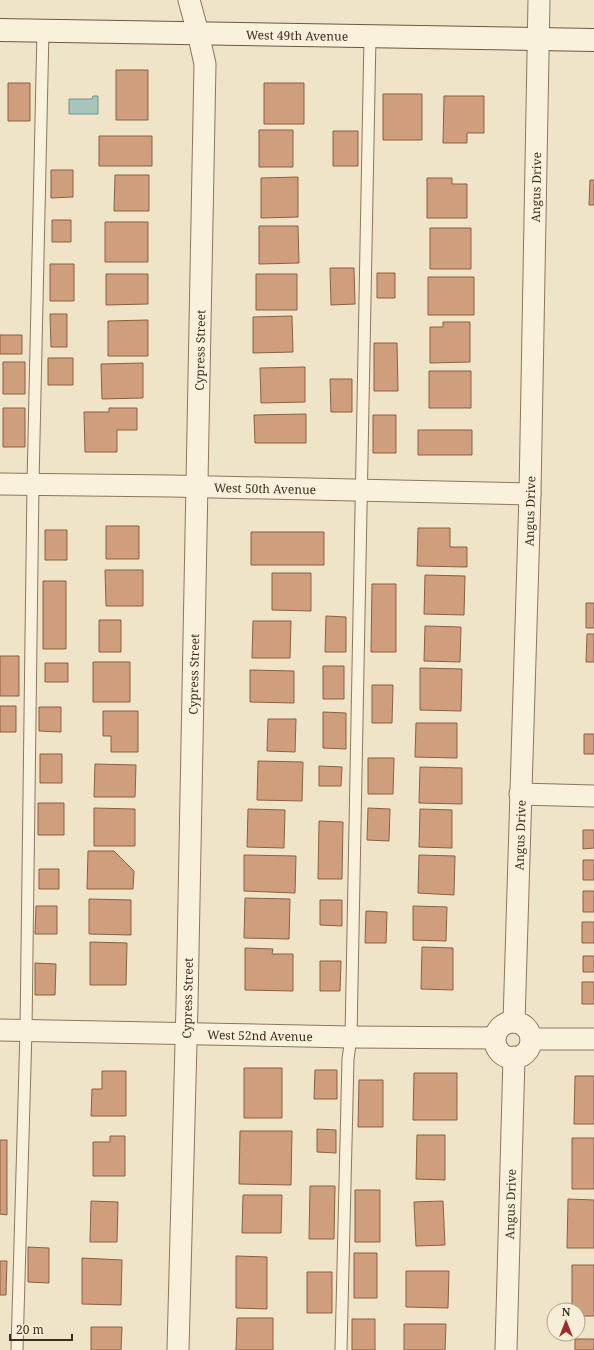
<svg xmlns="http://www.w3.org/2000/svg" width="594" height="1350" viewBox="0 0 594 1350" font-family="'Noto Serif',serif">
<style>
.water{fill:#a9c4bc;stroke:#6f938a}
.building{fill:#cf9f7d;stroke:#8d5f41}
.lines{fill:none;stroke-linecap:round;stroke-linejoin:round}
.lane-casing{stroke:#8d765c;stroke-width:13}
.street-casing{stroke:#8d765c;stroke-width:23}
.secondary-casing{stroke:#6f573f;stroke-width:24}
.lane{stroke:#faf1dc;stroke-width:11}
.street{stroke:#faf1dc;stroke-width:21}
.secondary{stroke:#faf1dc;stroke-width:22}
.labels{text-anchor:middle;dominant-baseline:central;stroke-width:4;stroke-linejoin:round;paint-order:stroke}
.street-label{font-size:12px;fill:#3d2e20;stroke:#f7eed8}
</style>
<rect width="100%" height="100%" fill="#f0e4c8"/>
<path class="water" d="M93 96H98V114H69V99H92Z"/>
<path class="building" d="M116 70H148V120H116Z
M8 83H30V121H8Z
M264 83H304V124H264Z
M383 94H422V140H383Z
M444 96H484V133H467V143H443Z
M259 130H293V167H259Z
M333 131H358V166H333Z
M99 136H152V166H99Z
M51 170H73V197L51 198Z
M115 175H149V211H114Z
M298 177V217L261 218V178Z
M427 178H452V184H467V218H427Z
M590 180H594V205H589Z
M52 220H71V242H52Z
M105 222H148V262H105Z
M259 226H298L299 263 259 264Z
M430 228H471V269H430Z
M50 264H74V301H50Z
M330 268H354L355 304 331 305Z
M377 273H395V298H377Z
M106 274H148V304L106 305Z
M256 274H297V310H256Z
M428 277H474V315H428Z
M50 314H67V347H51Z
M292 316 293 352 253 353V317Z
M148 320V356H108V321Z
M443 322H470V362L430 363V327H443Z
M0 335H22V354H0Z
M374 343H397L398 391H374Z
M48 358H73V385H48Z
M3 362H25V394H3Z
M143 363V398L102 399 101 364Z
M305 367V402L261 403 260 368Z
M429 371H471V408H429Z
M330 379H352V412H331Z
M3 408H25V447H3Z
M109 408H137V430H117V452H85L84 412H109Z
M306 414V443H255L254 415Z
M373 415H396V453H373Z
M418 430H472V455H418Z
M106 526H139V559H106Z
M418 528H450V547H467V567L417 566Z
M45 530H67V560H45Z
M251 532H324V565H251Z
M105 570H143V606H106Z
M272 573H311V611L272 610Z
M425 575 465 576 464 615 424 614Z
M43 581H66V649H43Z
M372 584H396V652H371Z
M586 603H594V628H586Z
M326 616 346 617V652H325Z
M99 620H121V652H99Z
M253 621H291L290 658H252Z
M425 626 461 627 460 662 424 661Z
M587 634H594V662H586Z
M0 656H19V696H0Z
M93 662H130V702H93Z
M45 663H68V682H45Z
M323 666H344V699H323Z
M420 668 462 669 461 711 420 710Z
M250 670 294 671V703L250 702Z
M372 685H393L392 723H372Z
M0 706H16V732H0Z
M39 707H61V732L39 731Z
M103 711H138V752H111V736H103Z
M323 712 346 713V749L323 748Z
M268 719H296L295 752 267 751Z
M416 723H457V758L415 757Z
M584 734H594V754H584Z
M40 754H62V783H40Z
M368 758H394L393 794H368Z
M258 761 303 762 302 801 257 800Z
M95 764 136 765 135 797H94Z
M319 766 342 767 341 786H319Z
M420 767 462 768V804L419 803Z
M38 803H64V835H38Z
M94 808 135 809V846H94Z
M368 808 390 809 389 841 367 840Z
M248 809 285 810 284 848 247 847Z
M420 809 452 810V848L419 847Z
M319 821 343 822 342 879H318Z
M583 830H594V848L583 849Z
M88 851H114L134 871 133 889H87Z
M244 855 296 856 295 893 244 891Z
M419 855 455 856 454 895 418 893Z
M583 860H594V880H583Z
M39 869H59V889H39Z
M583 891H594V912H583Z
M245 898 290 899 289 939 244 938Z
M89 899 131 900V935L89 934Z
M320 900H342V926L320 925Z
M36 906H57V934H35Z
M413 906 447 907 446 941 413 940Z
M366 911 387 912 386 943H365Z
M582 922H594V943H582Z
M90 942 127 943 126 985H90Z
M422 947 453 948V990L421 989Z
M245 948 273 949 272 954H293V991L245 990Z
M583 956H594V972H583Z
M320 961H341L340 991H320Z
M35 963 56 964 55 995H35Z
M582 982H594V1004H582Z
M244 1068H282V1118H244Z
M315 1070H337V1099H314Z
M102 1071H126V1116H91L92 1089H102Z
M414 1073H457V1120H413Z
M575 1076H594V1124H574Z
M359 1080H383V1127H358Z
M317 1129 336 1130V1153L317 1152Z
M240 1131H292L291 1185 239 1184Z
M417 1135H445V1180L416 1179Z
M110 1136H125V1176H93V1142H110Z
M572 1138H594V1189H572Z
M0 1140H7V1215L0 1214Z
M310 1186H335L334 1239H309Z
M355 1190H380V1242H355Z
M243 1195H282L281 1233H242Z
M568 1199 594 1200V1248H567Z
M91 1201 118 1202 117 1242H90Z
M443 1201 445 1245 416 1246 414 1202Z
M28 1247 49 1248V1283L28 1282Z
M354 1253H377V1298H354Z
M236 1256 267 1257V1309L236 1308Z
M82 1258 122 1260 121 1305 82 1304Z
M0 1261H7L6 1295H0Z
M572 1265H594V1316H578V1310H572Z
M406 1271H449L448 1308 406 1307Z
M307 1272H332V1313H307Z
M237 1318H273V1350H236Z
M352 1319H375V1350H352Z
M404 1324H446L445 1350H404Z
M91 1327H122L121 1350H91Z
M575 1339H594V1350H575Z"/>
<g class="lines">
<g class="lane-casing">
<path id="lane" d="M17 1350 26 1030 33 484 43 30
M341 1350 348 1059 351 1037 370 36"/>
</g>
<g class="street-casing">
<g id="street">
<path id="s1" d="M0 484 171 486 530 494"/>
<path d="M520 794 594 796"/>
<path id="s2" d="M514 1022 530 494 539 0"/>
<circle cx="513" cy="1040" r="18"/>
<path id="s3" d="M0 1030 351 1037 495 1038"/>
<path d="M531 1039H594"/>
<path id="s4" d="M178 1350 187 1005 205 64 198 33 189 0"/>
<path id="s5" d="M506 1350 514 1057"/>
</g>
</g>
<g class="secondary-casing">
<g id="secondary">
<path id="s6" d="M0 30 594 40"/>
</g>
</g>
<use href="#lane" class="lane"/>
<use href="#street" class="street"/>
<use href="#secondary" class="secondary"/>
</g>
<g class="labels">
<g class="street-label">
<text stroke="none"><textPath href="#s6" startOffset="297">West 49th Avenue</textPath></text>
<text stroke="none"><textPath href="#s2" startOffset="835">Angus Drive</textPath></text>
<text stroke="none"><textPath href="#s4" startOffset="1000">Cypress Street</textPath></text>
<text stroke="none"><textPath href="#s1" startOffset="265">West 50th Avenue</textPath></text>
<text stroke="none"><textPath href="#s2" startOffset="511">Angus Drive</textPath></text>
<text stroke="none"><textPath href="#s4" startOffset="676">Cypress Street</textPath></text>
<text stroke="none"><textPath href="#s2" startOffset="187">Angus Drive</textPath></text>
<text stroke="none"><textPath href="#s4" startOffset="352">Cypress Street</textPath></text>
<text stroke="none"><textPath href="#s3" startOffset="260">West 52nd Avenue</textPath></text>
<text stroke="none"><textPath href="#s5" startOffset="146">Angus Drive</textPath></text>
</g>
</g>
<g transform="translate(566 1322)"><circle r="19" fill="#f7eed8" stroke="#ada18e"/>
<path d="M0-3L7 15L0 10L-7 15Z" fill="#9e2a2b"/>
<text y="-6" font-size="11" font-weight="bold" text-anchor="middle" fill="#3d2e20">N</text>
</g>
<path d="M10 1334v6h62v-6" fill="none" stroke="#3d2e20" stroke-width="2"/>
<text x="16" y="1334" font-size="12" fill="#3d2e20" stroke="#f7eed8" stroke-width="3" paint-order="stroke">20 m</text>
</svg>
